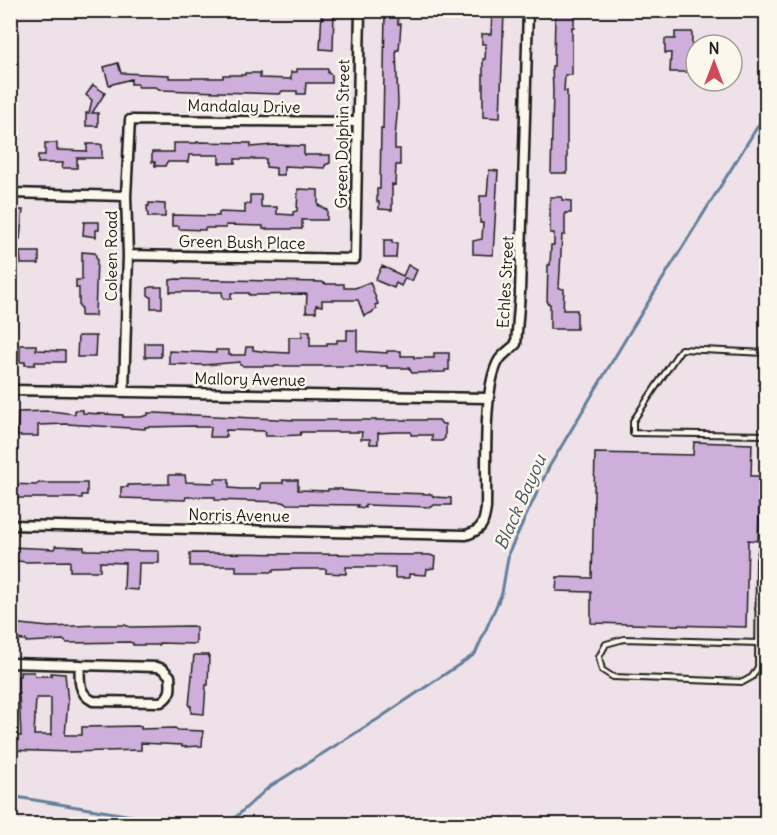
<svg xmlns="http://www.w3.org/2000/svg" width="777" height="835" viewBox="0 0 777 835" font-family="Delius,sans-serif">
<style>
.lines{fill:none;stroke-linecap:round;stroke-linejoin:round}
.stream{stroke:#647f9a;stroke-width:3}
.building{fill:#ceaeda;stroke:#1c1c1c;stroke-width:1.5;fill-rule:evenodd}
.service-casing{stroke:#1c1c1c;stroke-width:8}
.minor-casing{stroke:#1c1c1c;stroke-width:13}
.service{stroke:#fbf7ec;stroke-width:4}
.minor{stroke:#fbf7ec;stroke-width:8}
.labels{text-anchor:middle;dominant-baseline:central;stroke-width:5;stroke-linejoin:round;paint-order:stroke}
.street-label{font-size:16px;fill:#1c1c1c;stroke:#fbf7ec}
.water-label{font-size:18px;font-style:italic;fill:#465666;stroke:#fbf7ec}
</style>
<rect width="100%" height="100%" fill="#eee1e7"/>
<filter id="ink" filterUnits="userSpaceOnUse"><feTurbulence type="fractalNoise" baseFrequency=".0167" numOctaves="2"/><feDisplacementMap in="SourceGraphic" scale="12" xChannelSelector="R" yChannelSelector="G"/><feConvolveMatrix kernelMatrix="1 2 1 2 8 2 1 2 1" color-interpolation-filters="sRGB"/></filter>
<g filter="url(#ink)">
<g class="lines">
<path class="stream" d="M10 796 181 824
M228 824 269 787 378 719 475 654 502 593 509 552 549 467 631 330 766 113"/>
</g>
<path class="building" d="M322 11H334L333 50 320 49Z
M492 12H504L500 118 483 117V59H485L486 44H482V34H491Z
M385 13H397L398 24H401L399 50H396L398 104 395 138V149H400V165H396L395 185 392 184V210L379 209V202H377V189H380L381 128 383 129Z
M555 14H574V27H572V75H565L564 91H567V173H551L553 91 552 66H554V62Z
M675 32H692L691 72H670L671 53H665V39H675Z
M118 63 121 73 169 75V78H223V75H245V73H260V78L291 79V72H297V69H328V73L332 75V83H306L305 94H297V91H282L280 94 161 90 155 87H138V84H131V79L109 85 104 67Z
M93 85 105 93 92 113H98V126H86V113H89L92 100 86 95Z
M197 142 251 143V147L273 145 304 146V155H330V163L325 165V168L284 166V175H276V168L266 167V159H235V163H219V155H189L188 162H167L165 166H155V162H152V152H174V143H197Z
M45 143H57V150L87 151V144H99L102 145V158H77V168H62L63 163H38V155H45Z
M489 170 498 171 493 255 473 254V241L482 239 483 223H480V196H487Z
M298 189 318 190V205L327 210V220H302V229H263V226L226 225V228H205V230L179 229V226H172V215L219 216V212L245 213V204H250V195H261V207H277V214L293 215V212L297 211Z
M550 197H562V200L571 201V213H565V235H562L559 288 564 289 563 310H577V329H550V304L547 303 548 265H550L551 245H554V233H550Z
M149 203 165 204V217H148L147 206H149Z
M11 210H23L20 239H10Z
M84 222H99V230H96V237L83 235Z
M384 240H392V243H397L396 258H384Z
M20 252H39V264H21Z
M82 252 95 253 97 259 95 316H81V307H79V288H76V280H82Z
M408 265 417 270 412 281 405 278 401 286 396 283 394 288 375 280 382 266 403 276Z
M176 279 322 282 326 284H344V288H355L370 282 378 304 375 305 377 309 373 311V312L364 316 358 300H322V306L316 305V312H306L307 294 249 295V293H231V299L223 298 222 292H170V280Z
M151 287H162V308H151V297L148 295V288Z
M347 330H357V351L387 353V351H401V356H414V358H434V353H449V370H445V372L412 373 409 368H387V366H244L240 365V362L204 365 169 364V351L216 353V350H229V355H245L246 347H253V350L268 352 289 353V337H302V331H310V346H327V343H337V340H347Z
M78 336H96L95 357H77Z
M145 343H161V357H145Z
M20 345H36V350L65 351V362H35V365H25V362H20Z
M75 410H83V413L123 415V417H141L148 415V413H156L295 420H439L442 424H445V438L442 441H432V435H411V432H395L378 433V444H370V439H361L362 432H301L300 435 277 436H265L266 432 263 431 226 430V437H210L211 427H195V426L145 427V429L67 424 38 425V436H17L18 412 50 411 75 414Z
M694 442 752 444 751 476H760L759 514 758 541 748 540 746 627 591 623V592L556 591 557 577 592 578 595 453 693 455Z
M169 475H185L186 482 215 483V479H229V488L241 489H260V483H283V480H298V490L328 491V489H342V490L362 492 431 494 434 497 451 498V505H434L432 507 365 505V508L357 507 358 505 287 504 283 502 215 500V497H186L185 500 121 498V487H128V485L169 484Z
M39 483H87V495H82V498H10V484L36 485Z
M55 546 84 547V550H86L157 551 159 552V563H139L138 590 124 589 125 563 100 562V571H70V561L26 562 10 560V547L55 549Z
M190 553 430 555 435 557 434 568 427 569 426 575 409 574V578H395V567H346V574L326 573V569H301L273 570V572H236V566H190Z
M10 623 49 627 100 625H125L130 627 192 626 196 627V644L159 643V645H133V643L129 642 67 643 63 640 26 642V640L10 639Z
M194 655H209L208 685H206L204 714 191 713V706H189Z
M20 672H34L35 676H51V673L65 674 68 702 65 735H82V727L141 726V729L175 728 178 730 203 731 202 746 182 747V745L141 743V750L70 752 10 750V735L21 736 19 693H18V676H20ZM36 698H51V735H34Z"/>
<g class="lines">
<g class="service-casing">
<path id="service" d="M766 353 681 349 633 421V433L766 435
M758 609H766
M758 643 624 639 606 644 599 657 602 670 613 677 743 682 752 677 758 667 759 560 764 538 766 465"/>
</g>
<g class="minor-casing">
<path id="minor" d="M10 193 126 196
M128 255 355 259 360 10
M10 390 488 398
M124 391 128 255 126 196 130 120 357 122
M10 525 466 535C482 530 484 524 486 508 487 472 482 388 499 360 503 354 511 349 516 344L520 293 528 10
M10 663 80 665
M80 665 157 667 163 669 170 676C171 688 172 695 161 702L93 701C78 694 79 679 80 665Z"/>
</g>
<use href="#service" class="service"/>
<use href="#minor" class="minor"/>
</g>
</g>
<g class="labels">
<g class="street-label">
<text transform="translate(244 106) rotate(1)">Mandalay Drive</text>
<text transform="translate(342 134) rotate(-89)">Green Dolphin Street</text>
<text transform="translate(242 242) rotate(1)">Green Bush Place</text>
<text transform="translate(111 256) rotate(-90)">Coleen Road</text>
<text transform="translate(505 282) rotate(-87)">Echles Street</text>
<text transform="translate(250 379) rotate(1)">Mallory Avenue</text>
<text transform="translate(239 515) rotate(1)">Norris Avenue</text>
</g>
<g class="water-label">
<text transform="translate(520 502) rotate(-66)">Black Bayou</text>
</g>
</g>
<rect width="777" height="835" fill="none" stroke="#fbf7ec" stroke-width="36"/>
<rect x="18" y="18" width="741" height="799" fill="none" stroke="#1c1c1c" stroke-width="2" filter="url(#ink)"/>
<g transform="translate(714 63)"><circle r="28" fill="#fbf7ec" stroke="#a29f99" stroke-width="1.5"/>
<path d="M0-4.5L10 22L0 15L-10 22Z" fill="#d1495b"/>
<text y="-9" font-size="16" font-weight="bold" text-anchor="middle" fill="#1c1c1c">N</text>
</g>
</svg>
